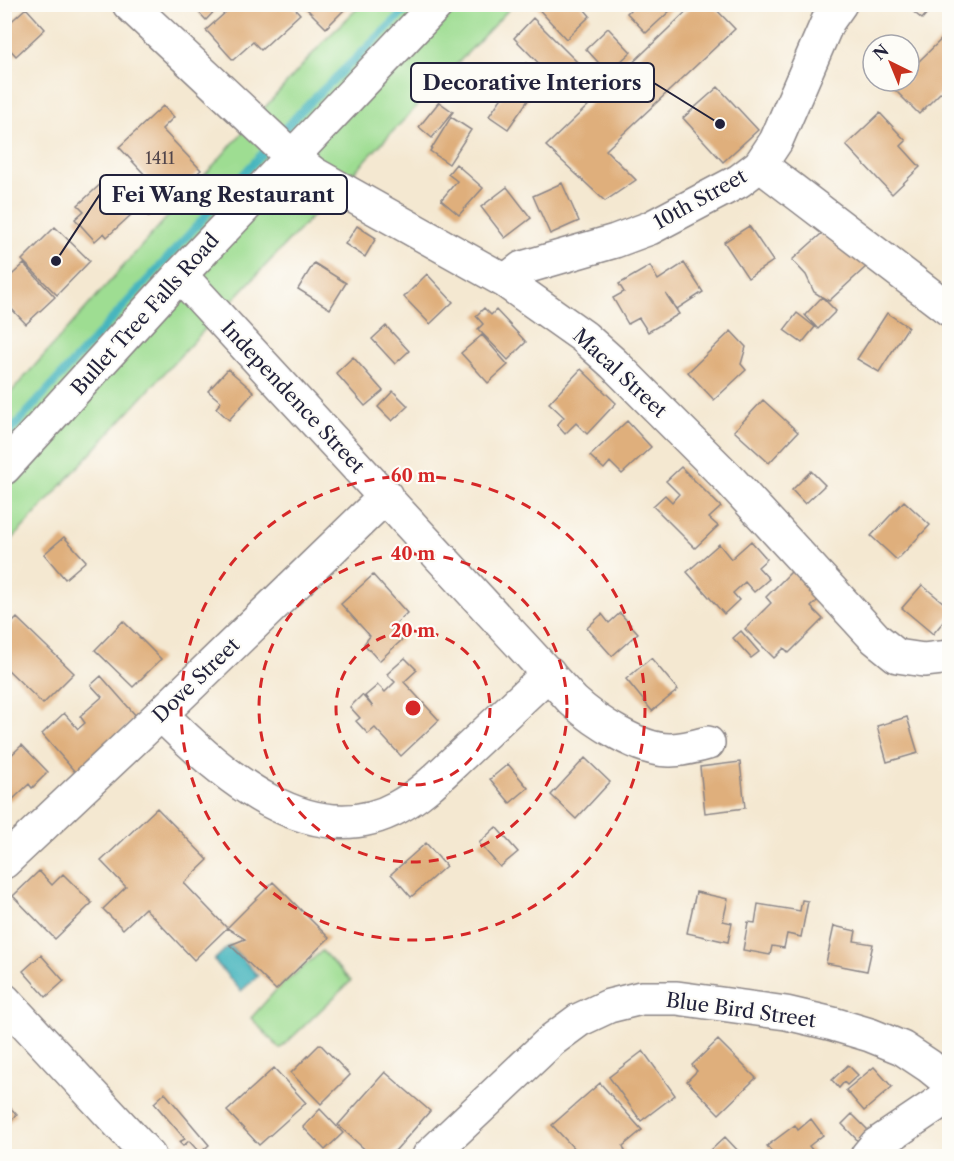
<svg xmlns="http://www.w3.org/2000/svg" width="954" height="1161" viewBox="0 0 954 1161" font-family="'Libre Caslon Text',serif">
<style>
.green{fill:#9edd92;stroke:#608066;stroke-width:1.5}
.water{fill:#46b5be;stroke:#346c7c;stroke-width:1.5}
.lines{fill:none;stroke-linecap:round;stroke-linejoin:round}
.stream{stroke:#46b5be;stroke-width:8}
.building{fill:#dfaf7c}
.minor-casing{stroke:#8b8586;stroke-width:36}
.major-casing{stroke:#8b8586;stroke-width:36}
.minor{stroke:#fff;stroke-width:33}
.major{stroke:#fff;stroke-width:33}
.ring{fill:none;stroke:#d62828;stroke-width:3;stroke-dasharray:10 8}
.labels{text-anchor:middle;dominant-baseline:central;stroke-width:4.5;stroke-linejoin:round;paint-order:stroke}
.number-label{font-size:16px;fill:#51454b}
.street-label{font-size:20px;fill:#22223b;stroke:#fdfcf7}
.centre{fill:#d62828;stroke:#fdfcf7;stroke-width:3}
.ring-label{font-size:18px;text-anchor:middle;font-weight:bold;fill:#d62828;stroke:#fdfcf7;stroke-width:4.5;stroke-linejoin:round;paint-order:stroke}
.leader{fill:none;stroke:#22223b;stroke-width:2}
.callout-dot{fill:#22223b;stroke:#fdfcf7;stroke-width:2}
.callout{fill:#fdfcf7;stroke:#22223b;stroke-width:2}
.callout-label{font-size:21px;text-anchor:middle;font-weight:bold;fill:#22223b}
</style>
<rect width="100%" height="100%" fill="#fdfcf7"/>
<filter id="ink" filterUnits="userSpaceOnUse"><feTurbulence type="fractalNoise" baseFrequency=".0167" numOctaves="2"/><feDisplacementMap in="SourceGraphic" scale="12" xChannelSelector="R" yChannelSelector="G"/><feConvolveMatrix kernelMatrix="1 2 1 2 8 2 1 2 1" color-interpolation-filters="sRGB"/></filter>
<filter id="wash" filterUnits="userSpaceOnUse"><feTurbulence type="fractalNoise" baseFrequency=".008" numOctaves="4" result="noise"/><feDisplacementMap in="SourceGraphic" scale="24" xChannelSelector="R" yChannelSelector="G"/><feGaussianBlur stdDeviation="1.35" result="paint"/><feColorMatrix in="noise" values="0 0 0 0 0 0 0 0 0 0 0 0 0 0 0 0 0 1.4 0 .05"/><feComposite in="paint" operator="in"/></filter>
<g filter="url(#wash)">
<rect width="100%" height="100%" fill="#f4e8d1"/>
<path class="green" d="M361 5H513L191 344 5 547V399L325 40Z
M322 951 351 981 280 1049 251 1018 276 990Z"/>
<path class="water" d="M230 945 258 976 241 991 214 960Z"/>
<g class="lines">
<path class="stream" d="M279 135 302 110 412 4
M4 438 269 146"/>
</g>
<g id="blocks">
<path class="building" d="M191 4H221L206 20Z
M235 4H291L300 14 261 50 253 42 233 60 206 30Z
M302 4H350L326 28Z
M534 4H580L590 16 566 39Z
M636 4H669L673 8 646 33 627 13Z
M694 4H711L735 29 606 150 636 180 605 201 546 146Z
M904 4H935L922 19Z
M26 8 45 29 16 56 4 43V28Z
M533 18 582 67 562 87 514 38Z
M608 28 631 52 608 73 586 49Z
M950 31V97L948 99 941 92 919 114 890 85 894 81H909V56L917 63Z
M526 63 545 76 508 129 489 116Z
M718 87 758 130 723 162 683 118Z
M439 102 453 112 432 138 419 127Z
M163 106 174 117 162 129 201 170 149 217 128 195 147 177 119 147Z
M880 113 906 141 901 146 920 167 892 194 846 145Z
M451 117 471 130 449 164 430 151Z
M456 164 483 188 459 215 441 200 457 181 448 174Z
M104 181 109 186 108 188 132 214 107 237 104 233 95 241 75 219 84 211 78 205Z
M562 183 579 221 550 234 533 196Z
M507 187 531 218 505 238 481 207Z
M357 226 376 238 365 257 345 244Z
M749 226 773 261 748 278 724 242Z
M830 226 867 266 829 301 822 297 836 311 818 329 805 315 822 297 814 292 806 275 792 260Z
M55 227 90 261 57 295 22 260Z
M314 263 346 283 330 309 298 289Z
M684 263 703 292 677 309 666 294 679 314 648 332 639 318 628 324 613 298 624 292 619 284 650 266 658 280Z
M24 264 55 297 26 324 4 301V282Z
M427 274 453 302 430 324 404 297Z
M484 308 491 315 496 310 526 342 508 360 478 329 483 324 476 316Z
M797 313 815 327 802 343 784 330Z
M887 313 908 327 879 372 857 359Z
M386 326 409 351 395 364 372 339Z
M731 331 746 347 741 364 746 370 714 400 688 372Z
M482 335 508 365 488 383 461 353Z
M353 357 383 391 365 406 336 373Z
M228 369 254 392 229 420 216 408 221 402 208 391Z
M581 369 616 403 587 434 576 423 565 434 557 425 564 417 549 403Z
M393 391 408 406 392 421 378 407Z
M763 400 798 432 769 463 734 431Z
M627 421 651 447 622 474 610 462 604 469 590 456Z
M681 467 721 507 709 518 718 526 695 548 653 506 665 495 672 502 679 494 666 481Z
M811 471 825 485 805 504 792 490Z
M904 501 930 525 897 560 871 536Z
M64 537 86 561 65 579 44 554Z
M751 541 767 559 758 567 769 579 754 592 745 582 733 593 739 600 724 614 687 572 719 544 731 559Z
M792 571 820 598 811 607 823 619 789 653 784 648 774 658 745 629 771 603 766 597Z
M373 575 407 613 391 628 402 640 379 661 364 644 370 636 341 604Z
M922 585 950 608V614L933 634 902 608Z
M620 613 638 633 612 656 587 628 602 614 609 623Z
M17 618 74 673 43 704 4 666V631Z
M123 621 161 659 133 687 95 650Z
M741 631 759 652 751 658 733 638Z
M405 658 417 670 404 682 439 720 401 756 375 728 368 734 356 721 360 718 350 707 362 695 373 707 365 696 378 685 385 692 395 682 387 674Z
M651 658 678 690 652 711 626 679Z
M101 676 137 717 76 773 42 734 64 713 78 729 85 723 80 716 102 697 91 685Z
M907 717 918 753 887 762 877 726Z
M22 745 48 772 32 788 29 784 11 801 4 794V762Z
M585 758 610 782 576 819 551 795Z
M740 762 745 808 705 813 700 767Z
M508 764 528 788 510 803 490 779Z
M157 808 208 860 184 883 227 928 194 960 145 908 123 929 103 909 126 887 101 861Z
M496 827 518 852 500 867 479 843Z
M426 843 446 866 411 897 391 874Z
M39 871 52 885 63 874 92 903 55 939 13 896Z
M273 882 329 938 276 990 230 945 245 939 227 928Z
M696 892 728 899 723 921 732 923 728 942 687 933Z
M802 900 808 901 801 937 787 934 784 948 772 946 770 955 743 950 748 922 755 923 758 904 800 911Z
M834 926 856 931 854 941 873 944 867 971 826 963Z
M41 955 64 981 46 997 23 971Z
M718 1040 756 1078 719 1114 687 1081 697 1071 692 1065Z
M320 1044 350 1075 321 1104 291 1073Z
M643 1051 675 1095 641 1121 609 1077Z
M848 1065 858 1075 847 1085 844 1082 839 1088 832 1080Z
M874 1067 892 1087 864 1111 846 1090Z
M274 1068 306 1103 259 1145 227 1111Z
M385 1072 430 1111 395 1151 380 1156H372L338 1125Z
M600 1083 642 1130 623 1146 627 1156H581L552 1125Z
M165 1093 209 1145 200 1153 189 1141 183 1146 179 1142 185 1139 154 1103Z
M4 1101 17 1115 4 1127Z
M320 1109 343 1133 325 1150 303 1127Z
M852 1114 868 1130 858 1141 842 1124Z
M811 1119 823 1135 809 1146 817 1156H775L767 1146 795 1125 798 1130Z
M725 1137 743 1156H712L714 1154 710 1151Z"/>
</g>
</g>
<g filter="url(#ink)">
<use href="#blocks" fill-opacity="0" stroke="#8b8586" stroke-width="1.5"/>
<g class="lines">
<g class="minor-casing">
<path id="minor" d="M129 4 291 156 314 174 505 281 584 337 614 364 729 479 876 639 897 656 924 660 950 657
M760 165 950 310
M180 275 573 701C595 721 640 751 671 750 683 750 697 746 708 743
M505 281 522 268 615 241 650 228 739 181 760 165 776 141 828 21 840 4
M161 714C219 773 311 855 398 807 424 793 444 771 465 752 493 726 521 699 549 673
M4 862 161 714 386 496
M4 1000 149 1156
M429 1156 552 1040 579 1020 609 1006 641 998H677L786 1013 833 1024 870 1035 902 1048 929 1066 950 1083
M867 1156 876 1145 950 1095"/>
</g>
<g class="major-casing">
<path id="major" d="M4 468 180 275 437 4"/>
</g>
<use href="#minor" class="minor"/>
<use href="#major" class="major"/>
</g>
</g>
<g class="ring">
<circle cx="413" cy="708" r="77"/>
<circle cx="413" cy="708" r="154"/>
<circle cx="413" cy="708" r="232"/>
</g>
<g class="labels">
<g class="number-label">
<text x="160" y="158">1411</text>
</g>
<g class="street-label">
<text transform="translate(700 199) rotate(-29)">10th Street</text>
<text transform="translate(145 314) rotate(-48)">Bullet Tree Falls Road</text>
<text transform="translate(620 373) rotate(43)">Macal Street</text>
<text transform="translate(293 397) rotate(47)">Independence Street</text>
<text transform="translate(196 680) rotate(-44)">Dove Street</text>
<text transform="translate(741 1010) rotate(8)">Blue Bird Street</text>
</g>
</g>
<circle cx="413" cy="708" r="9" class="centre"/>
<g class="ring-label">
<text x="413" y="482">60 m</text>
<text x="413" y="560">40 m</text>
<text x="413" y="637">20 m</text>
</g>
<path class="leader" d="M720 124L654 83M56 261L100 194"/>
<g class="callout-dot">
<circle cx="720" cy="124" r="6"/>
<circle cx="56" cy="261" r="6"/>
</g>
<g class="callout">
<rect x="411" y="63" width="243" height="39" rx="6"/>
<rect x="100" y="175" width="247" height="39" rx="6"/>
</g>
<g class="callout-label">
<text x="532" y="90">Decorative Interiors</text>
<text x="223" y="202">Fei Wang Restaurant</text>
</g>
<rect width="954" height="1161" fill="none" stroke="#fdfcf7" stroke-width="24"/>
<g transform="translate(891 63) rotate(317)"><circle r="28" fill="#fdfcf7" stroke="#a5a5ac" stroke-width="1.5"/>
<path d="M0-4.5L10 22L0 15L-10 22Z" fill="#c8321e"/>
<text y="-9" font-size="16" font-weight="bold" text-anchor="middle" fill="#22223b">N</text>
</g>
</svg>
